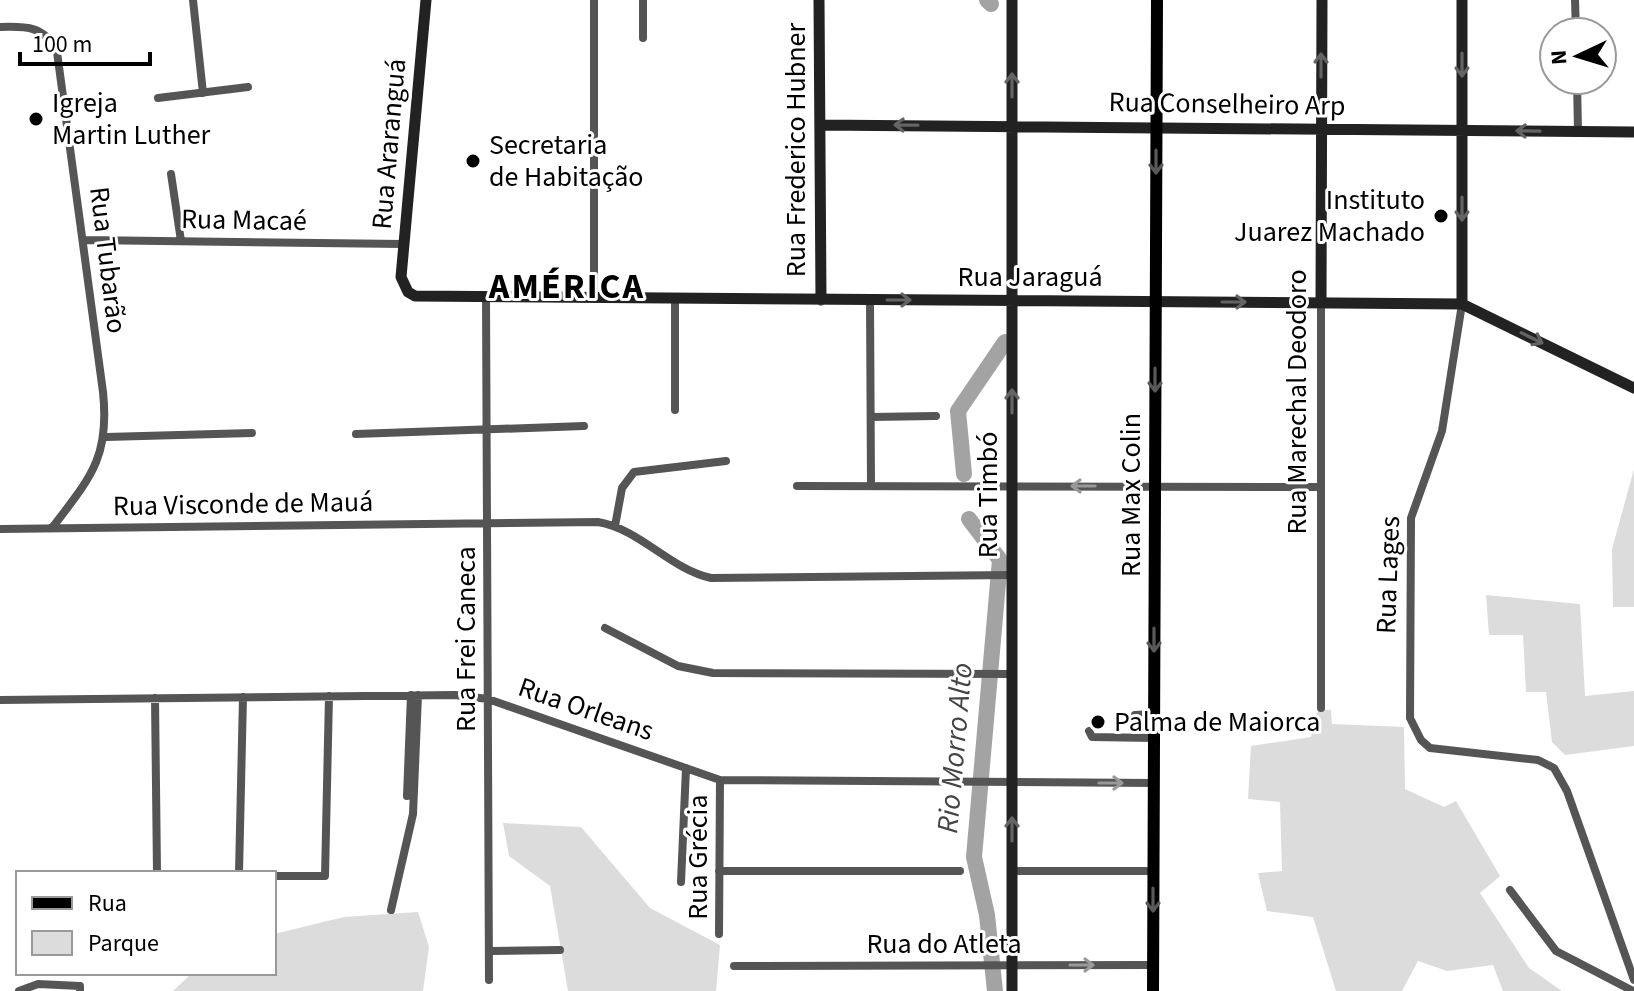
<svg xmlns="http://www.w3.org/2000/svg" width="1634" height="991" viewBox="0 0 1634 991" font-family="'Source Sans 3',sans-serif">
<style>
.green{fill:#dcdcdc}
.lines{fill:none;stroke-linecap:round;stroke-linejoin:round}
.river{stroke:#a3a3a3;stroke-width:16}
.street{stroke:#555;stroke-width:8}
.secondary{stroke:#222;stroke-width:11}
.primary{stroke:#000;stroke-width:12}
.oneway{stroke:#646464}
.oneway2{stroke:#595959}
.oneway3{stroke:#999}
.poi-dot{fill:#000;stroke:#fff;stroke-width:3}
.labels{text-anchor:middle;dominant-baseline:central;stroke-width:6;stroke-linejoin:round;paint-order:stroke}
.poi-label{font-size:28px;fill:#000;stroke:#fff;text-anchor:start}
.street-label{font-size:28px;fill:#000;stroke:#fff}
.water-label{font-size:30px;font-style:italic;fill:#444;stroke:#fff}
.district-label{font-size:36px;font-weight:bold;letter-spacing:2px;fill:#000;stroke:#fff}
</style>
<rect width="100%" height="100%" fill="#fff"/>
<path class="green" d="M1634 469V607H1613L1612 549Z
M1486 595 1580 604 1585 696 1634 691V746L1565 755 1552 742 1546 692H1526L1523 635H1489Z
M1318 709 1331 710 1332 724 1404 727 1405 789 1444 807 1456 801 1500 876 1480 893 1529 968 1562 991H1503L1493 965 1447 971 1418 961 1402 991H1336L1313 917 1267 911 1258 873 1282 871 1280 802 1248 799 1251 746 1311 737Z
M503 823 581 827 650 908 720 945 716 991H568L550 886 509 856Z
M418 912 429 947 423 991H173L192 973H274V934L344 917Z"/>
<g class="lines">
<path class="river" d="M987 0 991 4
M964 474 958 411 1005 342
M969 519 1000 560 974 857 987 915 995 991"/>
<path class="street" d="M193 0 203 93
M1575 0 1576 32
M0 27C26 26 45 26 57 52L103 392C110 458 90 478 52 528
M643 38V0
M1577 80 1578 132
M158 98 248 87
M171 174 181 241
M84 240 403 244
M486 298 489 980
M594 298V0
M870 300 871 486
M1462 304 1442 431 1411 518 1410 718 1421 740 1430 748 1538 760 1554 768 1567 791 1634 980
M675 410V299
M871 417 936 416
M356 434 584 426
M106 437 252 433
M797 486 1321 487
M615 526 622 488 634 472 726 461
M0 529 598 522C640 529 670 569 711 578L1012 575
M605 628 678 666 713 673 1012 674
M155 698 157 873
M0 700 455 695 488 699 720 780 1154 783
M1321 708V303
M1135 715 1154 714
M1089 731 1092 737 1154 738
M407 796 411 695
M719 871H960
M1012 871H1153
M239 873 243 697
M274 876H325L329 696
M681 882 686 768
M1510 890 1556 951 1633 991
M391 910 413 814 418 695
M719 934 720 780
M490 951 560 950
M734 966 1153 965
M19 991 38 984 80 986V991"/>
<path class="secondary" d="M426 0 401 277 408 292 415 296 1462 304 1634 388
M819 0 821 300
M820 125 1634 132
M1321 303 1322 0
M1462 304V0
M1012 991V0"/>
<path class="primary" d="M1153 991 1157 0"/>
</g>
<defs><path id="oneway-shaft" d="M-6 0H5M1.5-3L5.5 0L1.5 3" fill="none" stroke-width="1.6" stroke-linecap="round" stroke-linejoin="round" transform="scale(2)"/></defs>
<g class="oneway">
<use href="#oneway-shaft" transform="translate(1321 65) rotate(-90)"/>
<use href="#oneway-shaft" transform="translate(1462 65) rotate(90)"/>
<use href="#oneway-shaft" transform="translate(1012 85) rotate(-90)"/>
<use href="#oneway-shaft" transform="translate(906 125) rotate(-179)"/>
<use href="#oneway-shaft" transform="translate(1528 131) rotate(-179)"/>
<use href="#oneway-shaft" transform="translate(1462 209) rotate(90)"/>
<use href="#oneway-shaft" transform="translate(899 300)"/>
<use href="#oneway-shaft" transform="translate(1234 302)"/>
<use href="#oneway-shaft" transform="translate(1532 338) rotate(26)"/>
<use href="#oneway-shaft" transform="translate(1012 401) rotate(-90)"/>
<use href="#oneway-shaft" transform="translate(1012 829) rotate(-90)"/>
</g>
<g class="oneway2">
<use href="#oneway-shaft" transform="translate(1156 162) rotate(90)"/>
<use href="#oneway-shaft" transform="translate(1155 380) rotate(90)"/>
<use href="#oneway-shaft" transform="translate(1154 640) rotate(90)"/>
<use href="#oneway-shaft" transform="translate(1153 900) rotate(90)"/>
</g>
<g class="oneway3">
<use href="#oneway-shaft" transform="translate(1083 486) rotate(-180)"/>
<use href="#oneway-shaft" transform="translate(1111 783)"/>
<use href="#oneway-shaft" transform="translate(1082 965)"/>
</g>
<g class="poi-dot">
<circle cx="36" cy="119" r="8"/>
<circle cx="473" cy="161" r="8"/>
<circle cx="1441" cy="216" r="8"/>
<circle cx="1098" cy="722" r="8"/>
</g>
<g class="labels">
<g class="poi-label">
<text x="52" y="103">Igreja<tspan x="52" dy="32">Martin Luther</tspan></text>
<text x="489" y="145">Secretaria<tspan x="489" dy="32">de Habitação</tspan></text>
<text x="1425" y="200" text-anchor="end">Instituto<tspan x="1425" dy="32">Juarez Machado</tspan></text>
<text x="1114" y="722">Palma de Maiorca</text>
</g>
<g class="street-label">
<text transform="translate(1227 104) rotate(1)">Rua Conselheiro Arp</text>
<text transform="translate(389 144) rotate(-85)">Rua Araranguá</text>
<text transform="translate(796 150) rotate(-90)">Rua Frederico Hubner</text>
<text transform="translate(244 220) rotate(1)">Rua Macaé</text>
<text transform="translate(108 260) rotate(83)">Rua Tubarão</text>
<text x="1030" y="277">Rua Jaraguá</text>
<text transform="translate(1297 402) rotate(-90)">Rua Marechal Deodoro</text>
<text transform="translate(988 495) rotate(-90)">Rua Timbó</text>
<text transform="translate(1131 495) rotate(-90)">Rua Max Colin</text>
<text transform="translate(243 504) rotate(-1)">Rua Visconde de Mauá</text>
<text transform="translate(1388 575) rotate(-88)">Rua Lages</text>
<text transform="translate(466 639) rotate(-90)">Rua Frei Caneca</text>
<text transform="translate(586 709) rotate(19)">Rua Orleans</text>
<text transform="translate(698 857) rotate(-90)">Rua Grécia</text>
<text x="944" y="944">Rua do Atleta</text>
</g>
<g class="water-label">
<text transform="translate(955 748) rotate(-85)">Rio Morro Alto</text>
</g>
<g class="district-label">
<text x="567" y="286">AMÉRICA</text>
</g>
</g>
<rect x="16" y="871" width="260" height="104" fill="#ffffff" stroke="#999999" stroke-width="2"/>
<rect x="32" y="897" width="40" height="12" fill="#000000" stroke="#999999" stroke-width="2"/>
<text x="88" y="911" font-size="24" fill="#000000">Rua</text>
<rect x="32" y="931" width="40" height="24" fill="#dcdcdc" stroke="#999999" stroke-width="2"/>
<text x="88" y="951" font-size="24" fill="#000000">Parque</text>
<g transform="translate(1578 56) rotate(266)"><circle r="38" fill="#ffffff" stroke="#999999" stroke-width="2"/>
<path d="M0-6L14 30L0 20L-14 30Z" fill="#000000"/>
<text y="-12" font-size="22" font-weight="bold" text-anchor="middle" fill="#000000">N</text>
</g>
<path d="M20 52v12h130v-12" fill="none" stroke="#000000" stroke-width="4"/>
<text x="32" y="52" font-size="24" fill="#000000" stroke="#ffffff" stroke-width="6" paint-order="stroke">100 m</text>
</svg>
